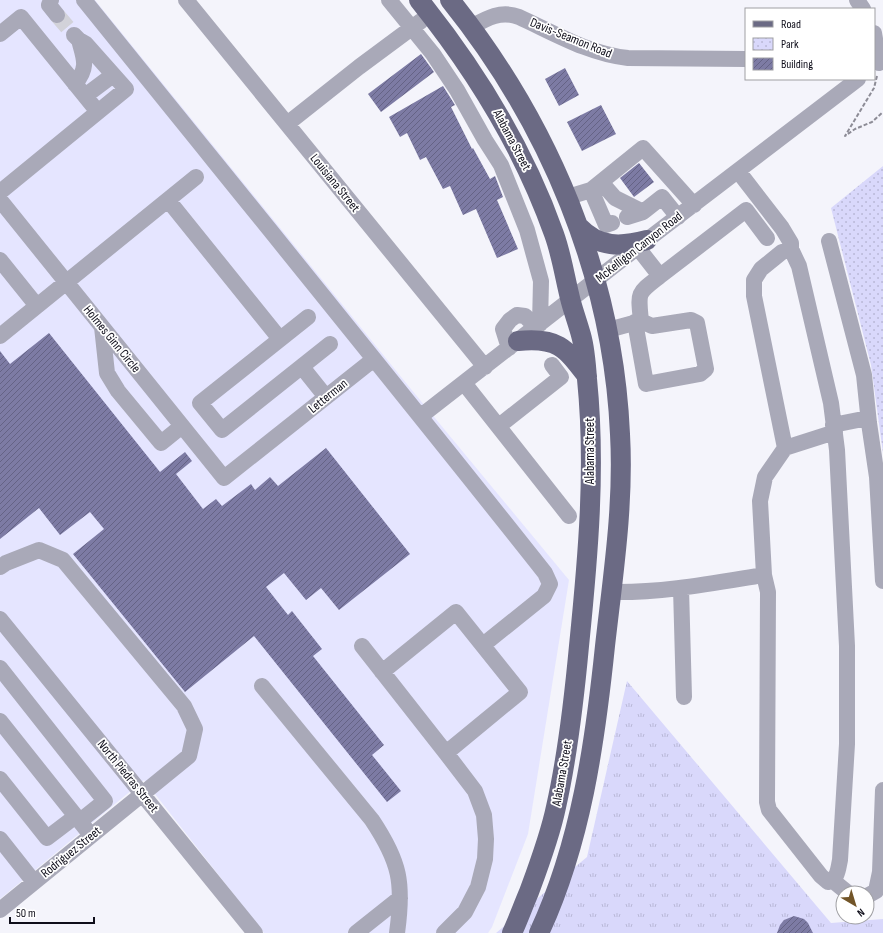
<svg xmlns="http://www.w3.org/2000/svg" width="883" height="933" viewBox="0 0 883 933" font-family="'Sofia Sans Condensed',sans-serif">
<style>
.built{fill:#e5e5ff}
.grass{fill:url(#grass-tufts)}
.park{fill:url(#park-dots)}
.building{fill:url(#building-hatch)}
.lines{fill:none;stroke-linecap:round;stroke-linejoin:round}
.minor-tunnel{stroke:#d2d2d9;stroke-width:16;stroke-dasharray:16 8;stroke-linecap:butt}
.path{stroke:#8d8c96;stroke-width:2;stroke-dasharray:4 2;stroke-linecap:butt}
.minor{stroke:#a9a9b8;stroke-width:16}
.major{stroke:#6b6a84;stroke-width:20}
.labels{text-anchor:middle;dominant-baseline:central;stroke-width:3.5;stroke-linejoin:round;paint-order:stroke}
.street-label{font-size:13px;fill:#0f0e1a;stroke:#fff}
</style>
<defs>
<pattern id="grass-tufts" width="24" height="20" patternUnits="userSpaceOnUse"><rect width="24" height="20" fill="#d9d8fb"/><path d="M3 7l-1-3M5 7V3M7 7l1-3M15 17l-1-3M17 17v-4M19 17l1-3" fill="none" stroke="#b9b8d7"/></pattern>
<pattern id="park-dots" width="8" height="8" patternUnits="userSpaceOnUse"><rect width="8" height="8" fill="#d9d8fb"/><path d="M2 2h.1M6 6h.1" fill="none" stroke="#b9b8d7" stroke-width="1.8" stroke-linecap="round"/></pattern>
<pattern id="building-hatch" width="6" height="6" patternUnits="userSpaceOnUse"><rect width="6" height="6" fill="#7d7ba4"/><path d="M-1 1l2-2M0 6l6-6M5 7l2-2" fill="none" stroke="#656385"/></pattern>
</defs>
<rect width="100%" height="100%" fill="#f4f4fb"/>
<path class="built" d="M0 0H95L406 383 569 580 528 834 492 927 488 933H264L144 780 0 899Z"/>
<path class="grass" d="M627 681 831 923 883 919V933H496L587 857Z"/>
<path class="park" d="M883 166V453L871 365 831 208Z"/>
<path class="building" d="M421 54 434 72 381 112 368 94Z
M565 68 579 95 559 106 545 79Z
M443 86 455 105 451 107 472 149 473 148 490 179 495 176 503 197 497 200 518 249 497 258 476 209 463 215 450 186 443 189 426 157 420 160 407 133 400 137 389 117Z
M601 105 616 134 582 151 567 122Z
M639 163 654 182 634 197 620 178Z
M49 333 160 472 185 452 192 461 176 474 203 509 216 499 222 506 251 484 255 490 270 477 278 486 326 448 410 554 339 610 321 588 306 600 284 573 266 587 288 615 292 611 322 649 313 656 384 745 372 755 401 791 387 802 254 636 185 692 73 554 104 529 90 512 60 535 39 508 0 539V351L10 364Z
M794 916 804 919 808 923 813 933H777L780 925 784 920Z"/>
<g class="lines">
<path class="minor-tunnel" d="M57 15 74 35"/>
<path class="path" d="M877 76 874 88 845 136 855 129 872 122 883 112"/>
<path class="minor" d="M51 0 49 5 57 15
M84 0C238 191 393 381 545 573L550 584 544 596 483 645
M186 0 485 367
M389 0 433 54 457 90 485 140 501 165 527 230 541 281 540 324
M857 0 863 9
M471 27C487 18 501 10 519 17 554 33 589 54 628 58L746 59
M874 33 879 63
M0 34 21 17 98 112
M75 84C89 67 84 59 79 40
M85 96 113 75
M287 124 359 67 421 21
M738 171 782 228 791 243V249
M601 182 615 198 643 212
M591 190 606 225 612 223
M0 192 126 89 86 44 79 40 74 35
M568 197 591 190 643 148 694 205
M0 200 224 478 374 359
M168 200 280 339
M627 217 643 212 662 197 678 217
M829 241 864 375 869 423 877 477 883 581
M638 248 660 276 746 210 767 238
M0 260 37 306
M308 317 200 403 222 430 330 344
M635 322 646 384 700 374 706 369 697 323 691 320 652 326 641 321
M102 327 107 373 118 391 161 443 182 426
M608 330 641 321C638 291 637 294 660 276
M0 336 196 177
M509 348 503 329 510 320 517 315 525 316 536 327
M302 367 326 397
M464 383 569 516
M421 416 647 240 858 79
M833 425 868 418
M499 426 561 377 552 365
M785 448 835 432
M0 567 6 563 39 550 63 560 184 706 195 729 189 756 0 910
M681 588 684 697
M611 592C663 593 714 583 764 575L760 501 765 477 785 448 754 296V280L761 269 782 252 791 249 799 266 831 403 837 450 847 646V744L840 860C838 869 838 879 828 882L821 876 769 810 767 802 768 592 764 575
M0 619 255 933
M362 646 446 753 475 791 484 815 486 839 485 859 478 887 465 912 444 933
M0 668 105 801 80 821
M382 672 456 612 520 692 446 753
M262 686 372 820C400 862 404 883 397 933
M0 721 86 829
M0 779 47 838 76 816
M0 839 34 882
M832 880 848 893
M867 896 876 891 880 872 883 790
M356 933 400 898"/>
<path class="major" d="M419 0C476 71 524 149 554 234 562 256 565 279 571 302 574 313 578 324 581 335 585 349 586 364 587 379 596 468 588 557 579 646 574 700 568 754 556 807 550 836 539 865 529 892 523 906 518 920 512 933
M450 0C549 123 613 275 620 434 624 505 613 575 605 646 595 743 581 843 539 933
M579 227C599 248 621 247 647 240
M518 341C557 337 565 347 587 376"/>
</g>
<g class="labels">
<g class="street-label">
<text transform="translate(571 38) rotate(22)">Davis-Seamon Road</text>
<text transform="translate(512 140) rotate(62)">Alabama Street</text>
<text transform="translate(335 183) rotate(51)">Louisiana Street</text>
<text transform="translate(639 247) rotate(-38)">McKelligon Canyon Road</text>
<text transform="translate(112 339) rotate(51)">Holmes Ginn Circle</text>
<text transform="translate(328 396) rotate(-39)">Letterman</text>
<text transform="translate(590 451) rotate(-90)">Alabama Street</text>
<text transform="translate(562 773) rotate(-80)">Alabama Street</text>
<text transform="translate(128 776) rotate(51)">North Piedras Street</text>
<text transform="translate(71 852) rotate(-39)">Rodriguez Street</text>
</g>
</g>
<rect x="745" y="8" width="130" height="72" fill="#ffffff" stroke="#9f9fa3"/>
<rect x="753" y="21" width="20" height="6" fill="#6b6a84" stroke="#9f9fa3"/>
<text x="781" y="28" font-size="12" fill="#0f0e1a">Road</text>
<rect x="753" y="38" width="20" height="12" fill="url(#park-dots)" stroke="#9f9fa3"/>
<text x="781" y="48" font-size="12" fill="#0f0e1a">Park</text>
<rect x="753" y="58" width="20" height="12" fill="url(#building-hatch)" stroke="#9f9fa3"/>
<text x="781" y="68" font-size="12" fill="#0f0e1a">Building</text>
<g transform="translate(855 905) rotate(142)"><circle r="19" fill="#ffffff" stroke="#9f9fa3"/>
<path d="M0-3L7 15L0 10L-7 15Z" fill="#725528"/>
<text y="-6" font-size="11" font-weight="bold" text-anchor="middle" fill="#0f0e1a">N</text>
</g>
<path d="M10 917v6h84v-6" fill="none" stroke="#0f0e1a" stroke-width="2"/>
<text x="16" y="917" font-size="12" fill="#0f0e1a" stroke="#ffffff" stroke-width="3" paint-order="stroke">50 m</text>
</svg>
